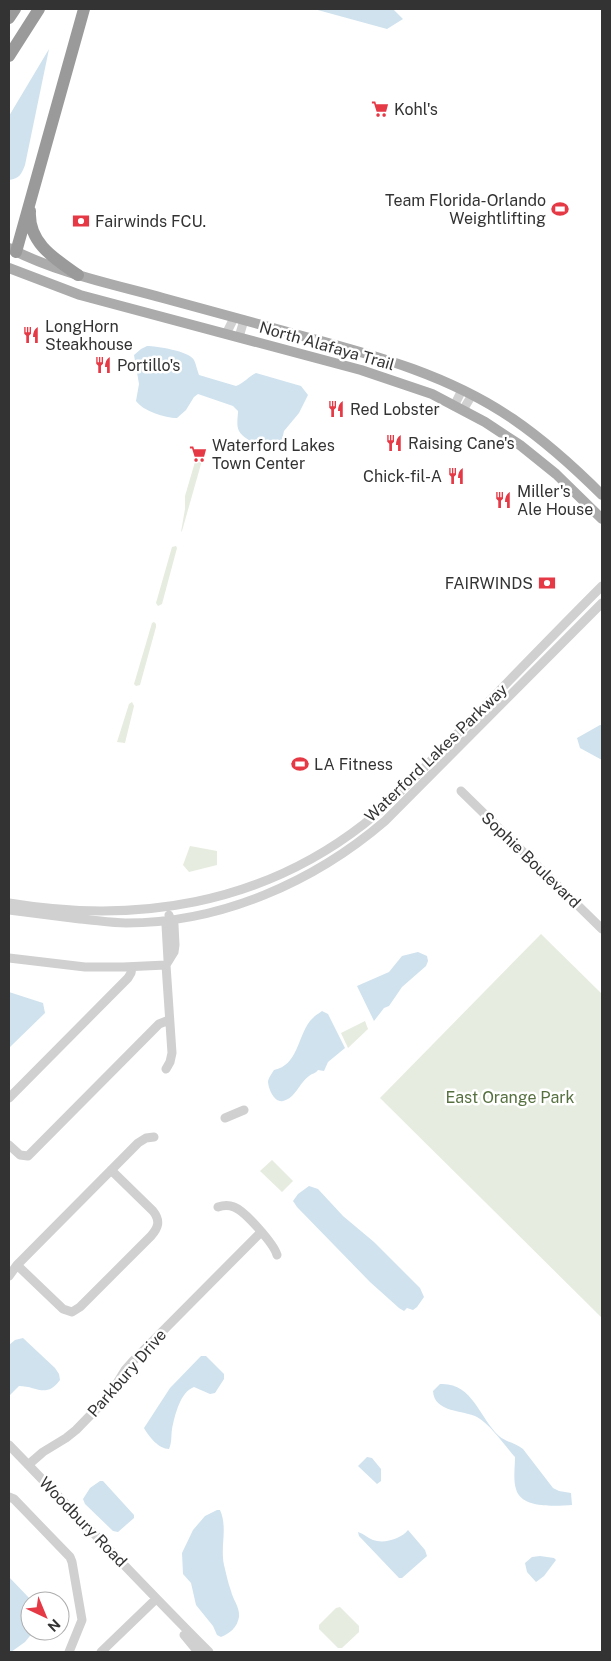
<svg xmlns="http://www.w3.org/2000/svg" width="611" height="1661" viewBox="0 0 611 1661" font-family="'Public Sans',sans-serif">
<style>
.green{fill:#e6ecdf}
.water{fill:#cfe2ee}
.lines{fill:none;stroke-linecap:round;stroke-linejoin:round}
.minor{stroke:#d0d0d0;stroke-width:9}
.major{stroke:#ababab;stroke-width:10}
.highway{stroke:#9a9a9a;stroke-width:12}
.labels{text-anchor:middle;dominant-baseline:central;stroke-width:5;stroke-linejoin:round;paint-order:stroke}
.poi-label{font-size:16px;fill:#333;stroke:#fff;text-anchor:start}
.street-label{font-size:16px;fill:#333;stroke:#fff}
.park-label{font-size:16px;fill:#56703f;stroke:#fff}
</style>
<rect width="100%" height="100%" fill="#fff"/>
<path class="green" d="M200 454 203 457 182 531 181 532 185 509V496L197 455Z
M176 546 177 548 162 604 158 606 156 603 172 547Z
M154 622 156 624V627L140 685 136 686 134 684 152 623Z
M132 702 134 706 125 743 117 742 129 704Z
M190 846 217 851V865L189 872 183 865Z
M541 934 602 994V1318L380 1098Z
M365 1021 368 1029 348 1048 341 1033Z
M272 1160 293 1181 282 1192 260 1171Z
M340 1607 359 1626V1632L342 1648H338L319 1629V1625L336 1608Z"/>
<path class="water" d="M314 9H393L403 19 387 29Z
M49 49 25 165C21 175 20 178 9 180V116Z
M147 346C156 346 189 351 194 360 196 364 197 370 199 375L236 386C244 383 248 377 256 373L301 386 308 395 299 413 284 431 281 444 277 446C265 446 246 443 239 431 236 425 238 417 238 411L233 406 198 394 194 397 186 410 177 418C165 418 143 411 136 401L139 384 134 355 141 349Z
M600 725H602V760L580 748 577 738Z
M418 952 427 956 428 961 426 966 402 987 389 1006 384 1008 374 1021 357 986 389 972 402 956Z
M9 992 43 1003 45 1013 9 1048Z
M322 1011 328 1014 345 1048 328 1062 324 1071 318 1070C315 1074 313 1073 309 1076 299 1083 296 1098 283 1101 274 1103 268 1088 268 1081 269 1077 272 1073 274 1070 298 1065 297 1038 310 1021 313 1017 318 1014 322 1011Z
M309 1186 318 1189 343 1216 374 1242 420 1288 424 1297 417 1307 413 1310 407 1308 404 1311 399 1308 370 1282 297 1207 293 1201 298 1194Z
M23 1338 55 1368 59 1374 60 1380C46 1399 37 1386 19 1386L9 1396V1345L15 1340Z
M201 1356H206L224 1374V1379L215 1393 210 1394 194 1387C180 1392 175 1415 172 1429 171 1436 172 1442 169 1449 159 1449 149 1437 144 1428L170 1388Z
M440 1384C472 1382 479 1417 499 1436 506 1442 515 1443 523 1449L553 1488 559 1491 571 1493 572 1505C556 1506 521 1509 516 1489 513 1480 515 1467 515 1457 505 1446 490 1424 477 1417 464 1410 434 1413 433 1391Z
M367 1457 372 1458 381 1469V1481L377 1484 358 1466Z
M100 1481H103L134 1515V1518L118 1532 113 1531 85 1504 83 1499 90 1488Z
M217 1510H220C228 1528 220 1546 224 1565 226 1573 228 1583 231 1591 233 1600 240 1607 239 1617 237 1628 230 1633 221 1637L217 1635 213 1626 196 1605 191 1583 183 1574 182 1553 193 1530 205 1516Z
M408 1530 425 1550 427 1556 402 1578H399L359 1536 358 1532C364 1534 368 1538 373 1540 384 1544 401 1539 408 1530Z
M540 1556 554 1558 556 1560 544 1576 536 1582 527 1572 525 1563 532 1557Z
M9 1577 32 1601H30V1631H34L25 1642 11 1652H9Z"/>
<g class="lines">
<path class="minor" d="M226 334 234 318
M239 337 244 320
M454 406 462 390
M463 410 472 395
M461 791 602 929
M9 903C136 924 260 905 364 824 399 796 430 761 462 729 509 681 555 633 602 586
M9 910C33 913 56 916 80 919 95 920 111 923 126 923 221 923 314 882 385 821L602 603
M9 958 85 967H123L166 965
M168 960 166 925 170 919
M166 1069 170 1062 172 1053 166 965 174 952 175 945 174 925 170 919 169 915
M9 1098 128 978 131 973 132 967
M225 1118 244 1110
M9 1145 20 1155 28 1156 159 1024 169 1020
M218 1207C224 1205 229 1205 234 1207 245 1211 274 1244 277 1255
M17 1265 63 1309 72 1312 80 1307 151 1236C158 1228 161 1221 153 1211L111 1170
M9 1276 17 1265 138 1143 146 1138 154 1137
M9 1445C76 1514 141 1584 209 1652
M28 1465 43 1452 66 1438 76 1430 109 1396 125 1370 133 1361 261 1232
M9 1497 14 1499 70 1557 72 1562 82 1620 69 1652
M184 1635 198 1652
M101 1652 156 1599"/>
<path class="major" d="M9 248C57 273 112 284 163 298 211 311 258 324 306 337 378 356 450 376 513 419 545 441 574 467 602 495
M9 268 80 295 361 370 432 394 485 422 520 445 556 474 602 519"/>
<path class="highway" d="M9 18 15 9
M9 56 39 9
M30 211C28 243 55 259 78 275
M16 252 84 9"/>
</g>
<defs>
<g id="supermarket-bare" transform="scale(1.35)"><path d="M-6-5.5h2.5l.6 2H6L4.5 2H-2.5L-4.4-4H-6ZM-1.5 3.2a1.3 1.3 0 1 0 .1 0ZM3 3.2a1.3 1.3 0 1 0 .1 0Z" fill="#e63946" stroke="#fff" stroke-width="2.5" paint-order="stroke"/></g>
<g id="stadium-bare" transform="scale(1.35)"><path d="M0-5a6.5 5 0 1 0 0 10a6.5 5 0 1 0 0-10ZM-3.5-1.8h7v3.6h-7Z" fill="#e63946" stroke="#fff" stroke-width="2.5" paint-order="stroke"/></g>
<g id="bank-bare" transform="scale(1.35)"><path d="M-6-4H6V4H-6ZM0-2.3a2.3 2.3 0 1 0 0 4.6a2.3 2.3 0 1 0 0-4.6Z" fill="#e63946" stroke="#fff" stroke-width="2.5" paint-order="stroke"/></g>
<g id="restaurant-bare" transform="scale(1.35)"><path d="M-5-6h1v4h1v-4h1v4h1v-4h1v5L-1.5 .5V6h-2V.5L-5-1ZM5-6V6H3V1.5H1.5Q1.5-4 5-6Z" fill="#e63946" stroke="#fff" stroke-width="2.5" paint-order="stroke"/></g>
</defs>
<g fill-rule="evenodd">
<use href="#supermarket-bare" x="380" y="109"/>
<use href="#stadium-bare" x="560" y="209"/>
<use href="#bank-bare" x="81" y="221"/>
<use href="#restaurant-bare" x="31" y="335"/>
<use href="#restaurant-bare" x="103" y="365"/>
<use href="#restaurant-bare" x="336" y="409"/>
<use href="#restaurant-bare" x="394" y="443"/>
<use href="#supermarket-bare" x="198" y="454"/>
<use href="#restaurant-bare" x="456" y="476"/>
<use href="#restaurant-bare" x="503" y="500"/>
<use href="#bank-bare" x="547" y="583"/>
<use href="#stadium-bare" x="300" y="764"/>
</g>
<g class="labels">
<g class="poi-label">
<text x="394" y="109">Kohl's</text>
<text x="546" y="200" text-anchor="end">Team Florida-Orlando<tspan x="546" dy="18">Weightlifting</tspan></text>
<text x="95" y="221">Fairwinds FCU.</text>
<text x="45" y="326">LongHorn<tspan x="45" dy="18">Steakhouse</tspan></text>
<text x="117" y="365">Portillo's</text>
<text x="350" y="409">Red Lobster</text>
<text x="408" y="443">Raising Cane's</text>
<text x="212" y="445">Waterford Lakes<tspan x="212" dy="18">Town Center</tspan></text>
<text x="442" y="476" text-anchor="end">Chick-fil-A</text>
<text x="517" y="491">Miller's<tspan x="517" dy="18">Ale House</tspan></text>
<text x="533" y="583" text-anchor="end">FAIRWINDS</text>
<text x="314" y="764">LA Fitness</text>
</g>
<g class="street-label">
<text transform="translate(327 346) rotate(16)">North Alafaya Trail</text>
<text transform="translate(436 753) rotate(-44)">Waterford Lakes Parkway</text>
<text transform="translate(531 860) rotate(44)">Sophie Boulevard</text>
<text transform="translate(127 1373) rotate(-49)">Parkbury Drive</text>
<text transform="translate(83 1522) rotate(46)">Woodbury Road</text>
</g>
<g class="park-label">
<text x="510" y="1097">East Orange Park</text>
</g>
</g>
<rect width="611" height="1661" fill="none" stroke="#333333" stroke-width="20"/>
<g transform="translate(45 1616) rotate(136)"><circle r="24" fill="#ffffff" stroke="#adadad"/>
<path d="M0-4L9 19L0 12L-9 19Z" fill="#e63946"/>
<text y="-8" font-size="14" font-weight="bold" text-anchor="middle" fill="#333333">N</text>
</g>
</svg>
